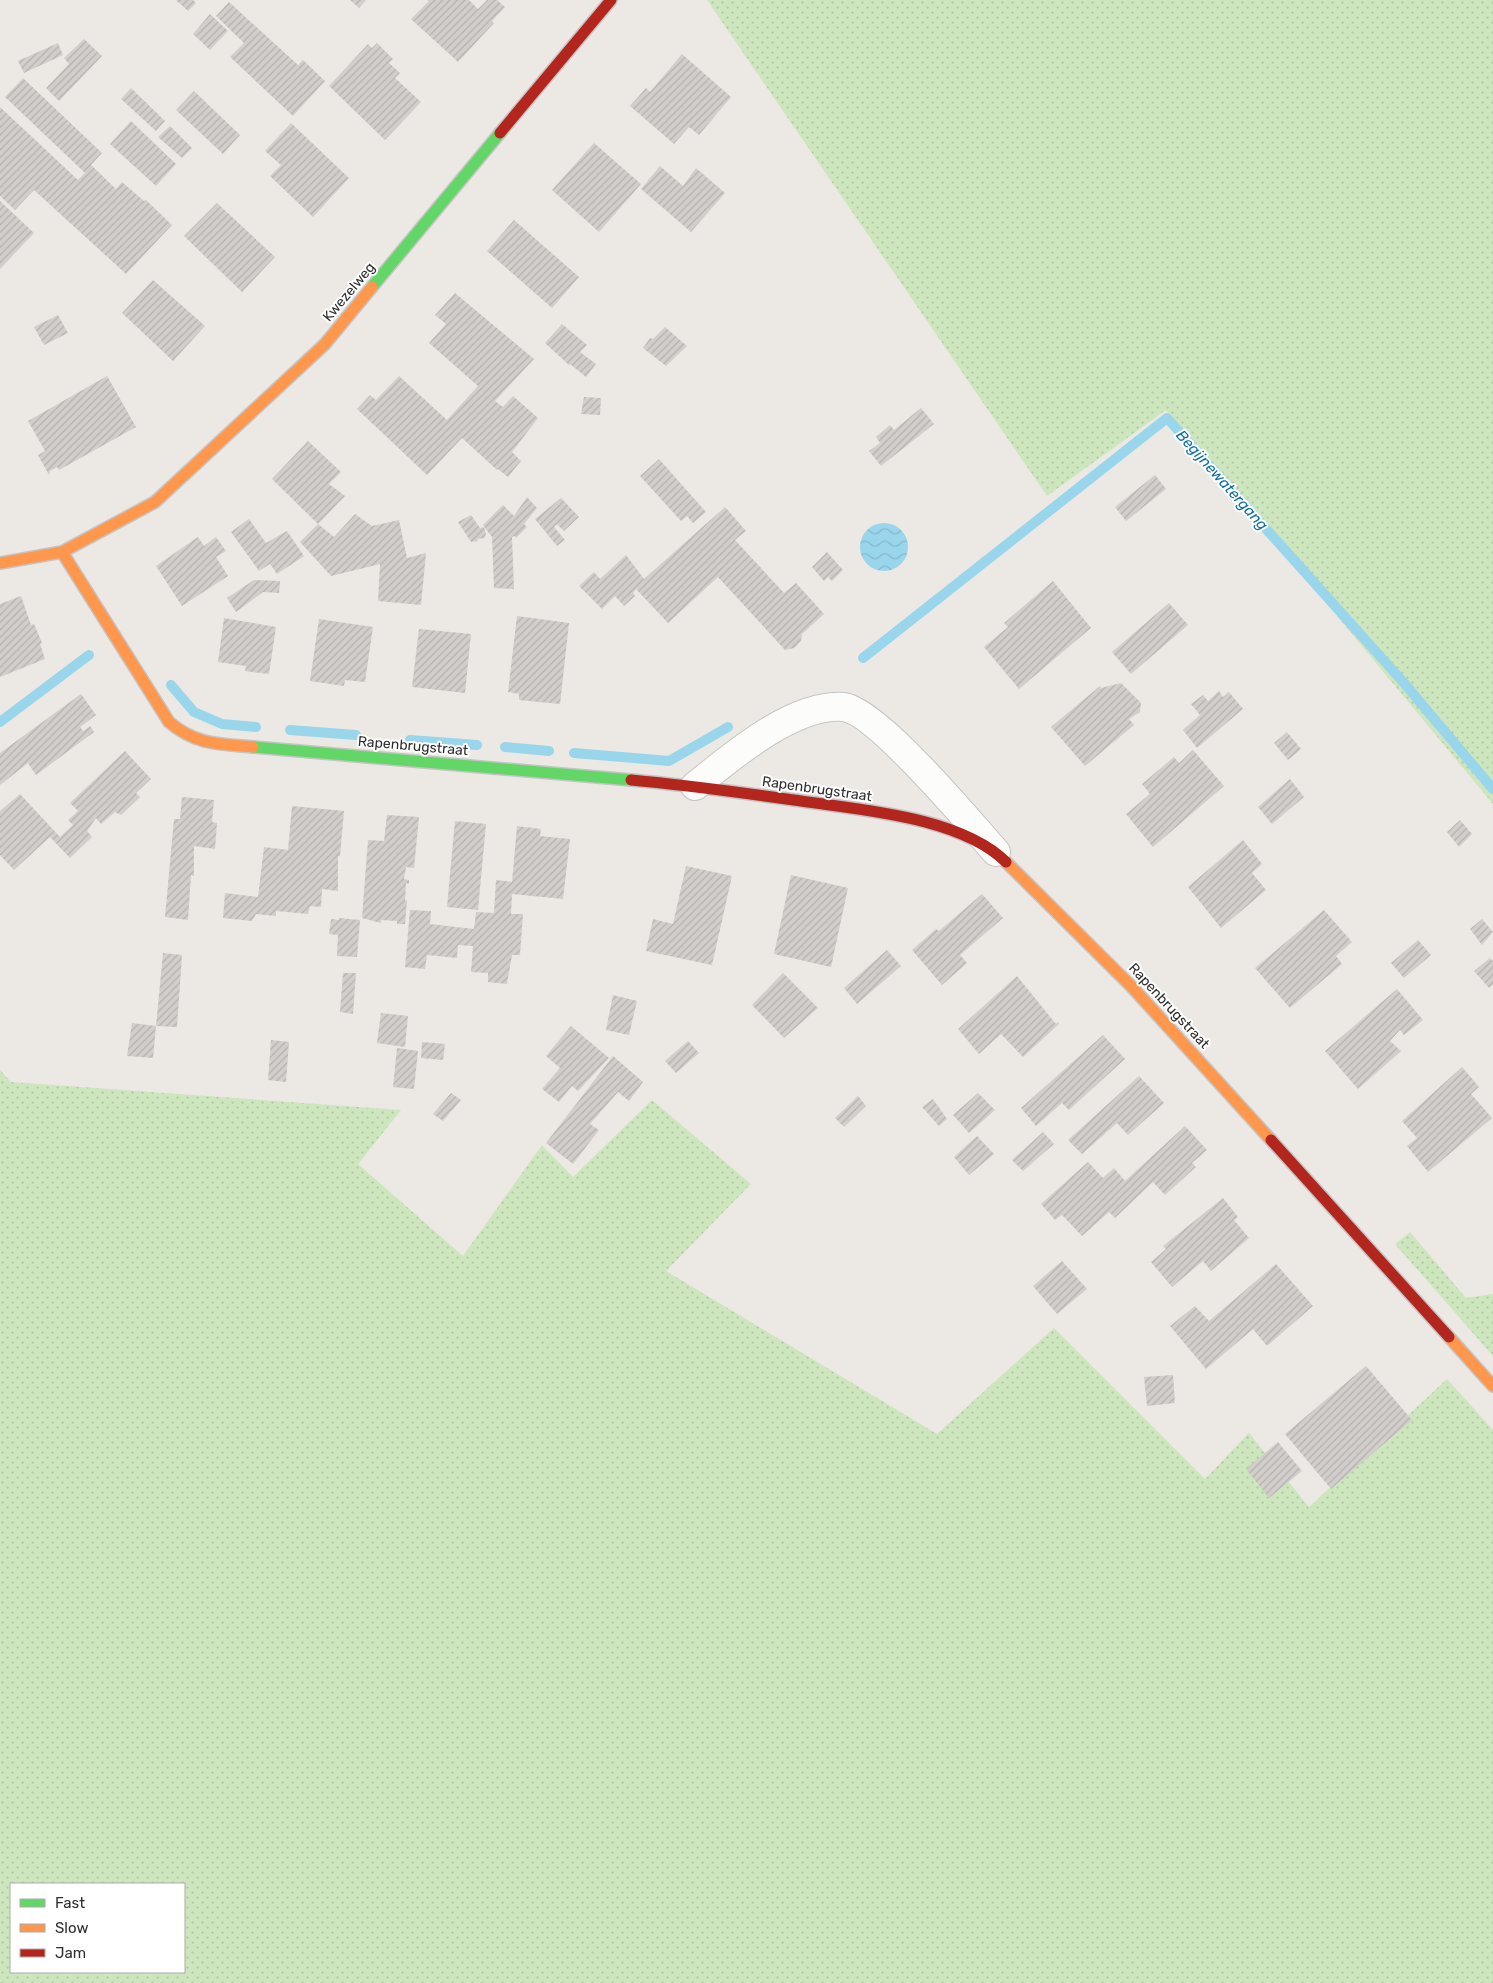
<svg xmlns="http://www.w3.org/2000/svg" width="1493" height="1983" viewBox="0 0 1493 1983" font-family="Rubik,sans-serif">
<style>
.grass{fill:url(#grass-dots);fill-rule:evenodd}
.water{fill:url(#water-waves)}
.lines{fill:none;stroke-linecap:round;stroke-linejoin:round}
.stream{stroke:#99d6ec;stroke-width:10}
.building{fill:url(#building-hatch)}
.street-casing{stroke:#c5c4c5;stroke-width:30}
.fast-casing{stroke:#c5c4c5;stroke-width:14}
.slow-casing{stroke:#c5c4c5;stroke-width:14}
.jam-casing{stroke:#c5c4c5;stroke-width:14}
.street{stroke:#fcfcfb;stroke-width:28}
.fast{stroke:#63d668;stroke-width:11}
.slow{stroke:#ff974d;stroke-width:11}
.jam{stroke:#b3261e;stroke-width:11}
.labels{text-anchor:middle;dominant-baseline:central;stroke-width:4;stroke-linejoin:round;paint-order:stroke}
.street-label{font-size:14px;fill:#2e2e2e;stroke:#fff}
.water-label{font-size:15px;font-style:italic;fill:#0d6fa3;stroke:#fff}
</style>
<defs>
<pattern id="grass-dots" width="8" height="8" patternUnits="userSpaceOnUse" patternTransform="scale(1.25)"><rect width="8" height="8" fill="#cee6be"/><path d="M2 2h.1M6 6h.1" fill="none" stroke="#b1c6a4" stroke-width="1.8" stroke-linecap="round"/></pattern>
<pattern id="water-waves" width="16" height="10" patternUnits="userSpaceOnUse" patternTransform="scale(1.25)"><rect width="16" height="10" fill="#99d6ec"/><path d="M0 5q4-4 8 0t8 0" fill="none" stroke="#84b8cb"/></pattern>
<pattern id="building-hatch" width="6" height="6" patternUnits="userSpaceOnUse" patternTransform="scale(1.25)"><rect width="6" height="6" fill="#d1cecb"/><path d="M-1 1l2-2M0 6l6-6M5 7l2-2" fill="none" stroke="#b4b1af"/></pattern>
</defs>
<rect width="100%" height="100%" fill="#ece8e4"/>
<path class="grass" d="M707 0H1493V804L1166 410 1047 496Z
M0 1070 11 1082 401 1110 358 1164 463 1256 542 1145 573 1177 652 1100 751 1184 666 1271 937 1434 1054 1328 1205 1479 1249 1433 1309 1507 1447 1379 1493 1430V1983H0ZM11 1884H184V1972H11Z
M1410 1232 1466 1298 1493 1294V1356L1395 1244Z"/>
<path class="water" d="M860 547a24 24 0 1 1 48 0a24 24 0 1 1-48 0Z"/>
<g class="lines">
<path class="stream" d="M863 658 1167 418 1404 683 1493 789
M171 685 194 712 222 724 256 727
M0 722 89 655
M290 730 356 735
M410 740 477 745
M505 747 549 751
M574 753 669 761 728 727"/>
</g>
<path class="building" d="M176 0H193L196 3 188 11Z
M350 0H366L359 8Z
M427 0H469L478 9 487 0H497L505 7 492 21 494 23 458 62 411 19 429 1Z
M229 2 298 65 303 60 325 81 293 116 230 57 244 43 216 16Z
M210 14 228 31 210 50 193 34Z
M84 39 102 56 59 101 46 88 69 64 64 58Z
M58 43 63 55 24 73 18 61Z
M377 43 393 59 389 63 400 73 395 78 421 102 385 140 329 86 368 44 372 48Z
M682 54 731 97 699 135 689 127 674 144 630 106 646 88 650 92Z
M23 78 102 153 91 165 116 189 122 182 144 201 146 200 172 225 126 274 34 190 15 210 0 196V107L78 180 85 173 5 97Z
M131 88 165 121 156 131 121 99Z
M194 91 240 135 223 154 176 110Z
M131 121 176 164 156 186 110 144Z
M291 123 349 178 313 217 270 176 281 165 265 151Z
M170 126 192 148 182 158 158 137Z
M594 143 641 184 599 232 552 190Z
M660 166 683 186 696 168 725 193 691 232 641 189Z
M0 201 34 233 0 269Z
M217 203 275 257 242 292 184 236Z
M514 220 579 277 552 308 487 251Z
M153 280 205 326 173 361 122 313Z
M455 293 534 359 495 401 503 407 513 396 538 418 512 452 521 461 508 477 498 469 497 470 462 438 427 475 357 409 370 395 376 400 399 376 447 420 478 386 429 343 446 324 435 315Z
M58 315 68 333 44 345 34 327Z
M562 324 587 345 580 352 596 364 586 377 570 364 569 365 545 343Z
M665 327 687 346 666 366 643 348 650 338 653 339Z
M107 376 136 427 59 470 57 467 50 471 49 475 38 455 45 451 28 421Z
M584 397 601 398 600 415 581 414Z
M921 408 934 424 881 466 869 451 880 443 876 437 890 425 894 430Z
M308 441 341 472 329 484 345 496 318 524 272 479Z
M659 459 706 512 693 523 687 516 681 521 640 476Z
M1155 475 1166 489 1126 521 1115 507Z
M527 497 537 508 524 524 527 527 516 538 515 536 512 537 514 589 494 588 492 537 483 525 503 505 514 516Z
M561 498 579 517 564 531 557 524 554 527 565 540 557 546 535 519Z
M725 507 746 531 735 540 784 593 796 583 824 614 802 634 801 641 794 648 785 650 718 577 668 623 636 589 633 593 635 596 624 606 615 596 602 609 579 586 594 572 600 579 626 555 644 579Z
M355 514 372 526 399 520 407 558 426 553 421 605 378 601 380 564 331 576 300 542 318 524 334 537Z
M471 515 480 528 484 527 486 534 484 538 477 539 478 541 471 542 458 522Z
M249 519 266 543 287 531 304 556 277 574 270 564 259 571 231 532Z
M198 537 204 546 216 537 226 551 216 557 228 576 182 606 156 566Z
M827 552 843 570 832 581 828 577 824 581 812 567Z
M254 580 280 581 279 593 263 592 236 612 227 598Z
M1053 581 1091 628 1019 689 984 647 1008 627 1004 623Z
M21 596 31 625 34 624 42 643 40 644 45 659 0 677V604Z
M1169 603 1188 625 1131 674 1112 652Z
M517 616 569 623 560 704 519 700V694L508 692Z
M224 618 276 627 269 674 245 671 246 666 218 662Z
M319 619 373 627 365 682 345 680 344 686 310 681Z
M419 629 471 634 465 693 412 687Z
M1121 683 1141 703 1140 712 1129 719 1134 725 1085 766 1051 727 1100 686 1101 688Z
M1219 691 1223 697 1229 692 1243 709 1197 748 1183 730 1200 715 1191 704 1203 695 1208 701Z
M81 694 96 715 80 727 83 731 90 726 94 732 36 775 28 763 0 785V753Z
M1287 732 1301 749 1288 760 1274 743Z
M1193 750 1224 786 1153 847 1126 814 1150 794 1142 784 1174 757 1179 763Z
M125 751 151 779 136 793 140 797 121 815 115 812 101 824 96 818 87 831 92 837 70 858 50 837 14 870 0 855V811L20 794 60 837 73 825 68 820 78 811 70 803Z
M1290 779 1304 797 1272 824 1258 807Z
M182 797 214 800 212 822 217 823 215 849 194 846V876L191 875 188 920 165 917 174 819H180Z
M292 806 344 811 340 856H338V891L322 889 321 907 310 906 308 914 276 911V916L256 914 252 921 223 918 225 893 258 897 264 847 288 850Z
M387 815 419 817 414 868 406 867 404 879 409 880V884L406 883 405 901 407 900 405 924H397V921L381 920V923L362 918 368 840 384 841Z
M1460 820 1472 834 1459 847 1447 832Z
M455 821 486 824 478 910 447 907Z
M517 826 541 829 540 836 570 839 563 899 512 894 511 914H523L520 955H512L507 984 488 982V973L471 972 473 946 458 945 457 958 427 955 425 969 405 967 410 910 431 911 430 924 474 929 476 912 494 913 496 880 512 882Z
M1243 840 1262 864 1252 873 1266 890 1221 928 1188 887Z
M686 866 732 876 712 965 646 951 653 919 673 924Z
M791 875 848 888 831 967 774 954Z
M982 894 1003 918 960 955 967 963 942 985 912 950 936 929 939 931Z
M1324 910 1352 942 1336 956 1342 964 1290 1008 1255 968Z
M339 918 360 920 357 957 337 956 338 935 329 934 331 919 339 920Z
M1482 919 1493 932 1482 945 1470 929Z
M1418 940 1431 955 1404 978 1391 963Z
M887 950 901 966 857 1004 844 988Z
M163 953 182 955 177 1027 156 1026Z
M1490 958 1493 961V985L1489 988 1474 971Z
M343 973H356L353 1014 340 1012Z
M783 973 818 1008 784 1038 752 1005Z
M1017 976 1056 1024 1058 1022 1059 1024 1023 1057 1001 1034 979 1054 958 1029Z
M1397 989 1423 1020 1404 1035 1400 1030 1390 1041 1401 1051 1358 1089 1325 1051Z
M613 995 637 1001 629 1035 606 1030Z
M381 1013 408 1016 405 1047 377 1043Z
M132 1023 156 1026 153 1058 127 1056Z
M571 1026 609 1058 578 1091 572 1086 559 1102 542 1089 560 1068 546 1056Z
M1103 1035 1125 1059 1069 1110 1062 1103 1036 1126 1021 1108Z
M271 1040 289 1042 286 1082 268 1080Z
M688 1041 699 1053 676 1073 665 1061Z
M422 1042 445 1044 443 1060 421 1058Z
M397 1048 418 1051 414 1089 393 1087Z
M613 1056 643 1082 629 1101 618 1092 590 1124 599 1130 573 1164 546 1143Z
M1462 1067 1479 1087 1471 1094 1492 1118 1428 1172 1407 1146 1417 1138 1402 1121Z
M1139 1076 1164 1103 1128 1135 1117 1123 1082 1154 1068 1140Z
M451 1093 461 1100 443 1121 433 1114Z
M978 1093 995 1110 969 1133 953 1115Z
M858 1096 866 1106 844 1127 835 1118Z
M933 1099 947 1119 939 1126 922 1107Z
M1185 1126 1207 1150 1192 1163 1196 1167 1165 1195 1153 1182 1115 1218 1109 1212 1082 1236 1062 1215 1055 1220 1041 1204 1088 1162 1103 1178 1114 1168 1125 1181Z
M1043 1132 1054 1144 1023 1171 1012 1160Z
M977 1136 994 1154 969 1175 954 1157Z
M1223 1198 1238 1217 1234 1220 1249 1238 1211 1271 1203 1261 1172 1287 1151 1262 1166 1249 1163 1246Z
M1062 1261 1087 1289 1057 1314 1033 1286Z
M1276 1264 1313 1306 1267 1346 1253 1329 1206 1369 1170 1326 1195 1306 1209 1321Z
M1366 1366 1412 1420 1331 1489 1285 1434Z
M1173 1375 1175 1403 1147 1406 1144 1377Z
M1278 1442 1302 1471 1269 1498 1246 1469Z"/>
<g class="lines">
<g class="street-casing">
<path id="street" d="M695 786C731 757 794 703 843 707 876 710 971 824 996 852"/>
</g>
<g class="fast-casing">
<path id="fast" d="M372 287 500 133
M253 747 631 780"/>
</g>
<g class="slow-casing">
<path id="slow" d="M62 552 155 502 325 344 372 287
M0 563 62 552 169 722C196 745 219 744 253 747
M1006 862 1131 986 1271 1140
M1449 1337 1493 1386"/>
</g>
<g class="jam-casing">
<path id="jam" d="M500 133 611 0
M631 780C688 785 744 793 801 801 861 810 961 817 1006 862
M1271 1140 1449 1337"/>
</g>
<use href="#street" class="street"/>
<use href="#fast" class="fast"/>
<use href="#slow" class="slow"/>
<use href="#jam" class="jam"/>
</g>
<g class="labels">
<g class="street-label">
<text transform="translate(349 292) rotate(-50)">Kwezelweg</text>
<text transform="translate(413 746) rotate(5)">Rapenbrugstraat</text>
<text transform="translate(817 789) rotate(8)">Rapenbrugstraat</text>
<text transform="translate(1169 1006) rotate(47)">Rapenbrugstraat</text>
</g>
<g class="water-label">
<text transform="translate(1222 480) rotate(48)">Begijnewatergang</text>
</g>
</g>
<rect x="10" y="1883" width="175" height="90" fill="#ffffff" stroke="#ababab"/>
<rect x="20" y="1899" width="25" height="8" fill="#63d668" stroke="#ababab"/>
<text x="55" y="1908" font-size="15" fill="#2e2e2e">Fast</text>
<rect x="20" y="1924" width="25" height="8" fill="#ff974d" stroke="#ababab"/>
<text x="55" y="1933" font-size="15" fill="#2e2e2e">Slow</text>
<rect x="20" y="1949" width="25" height="8" fill="#b3261e" stroke="#ababab"/>
<text x="55" y="1958" font-size="15" fill="#2e2e2e">Jam</text>
</svg>
